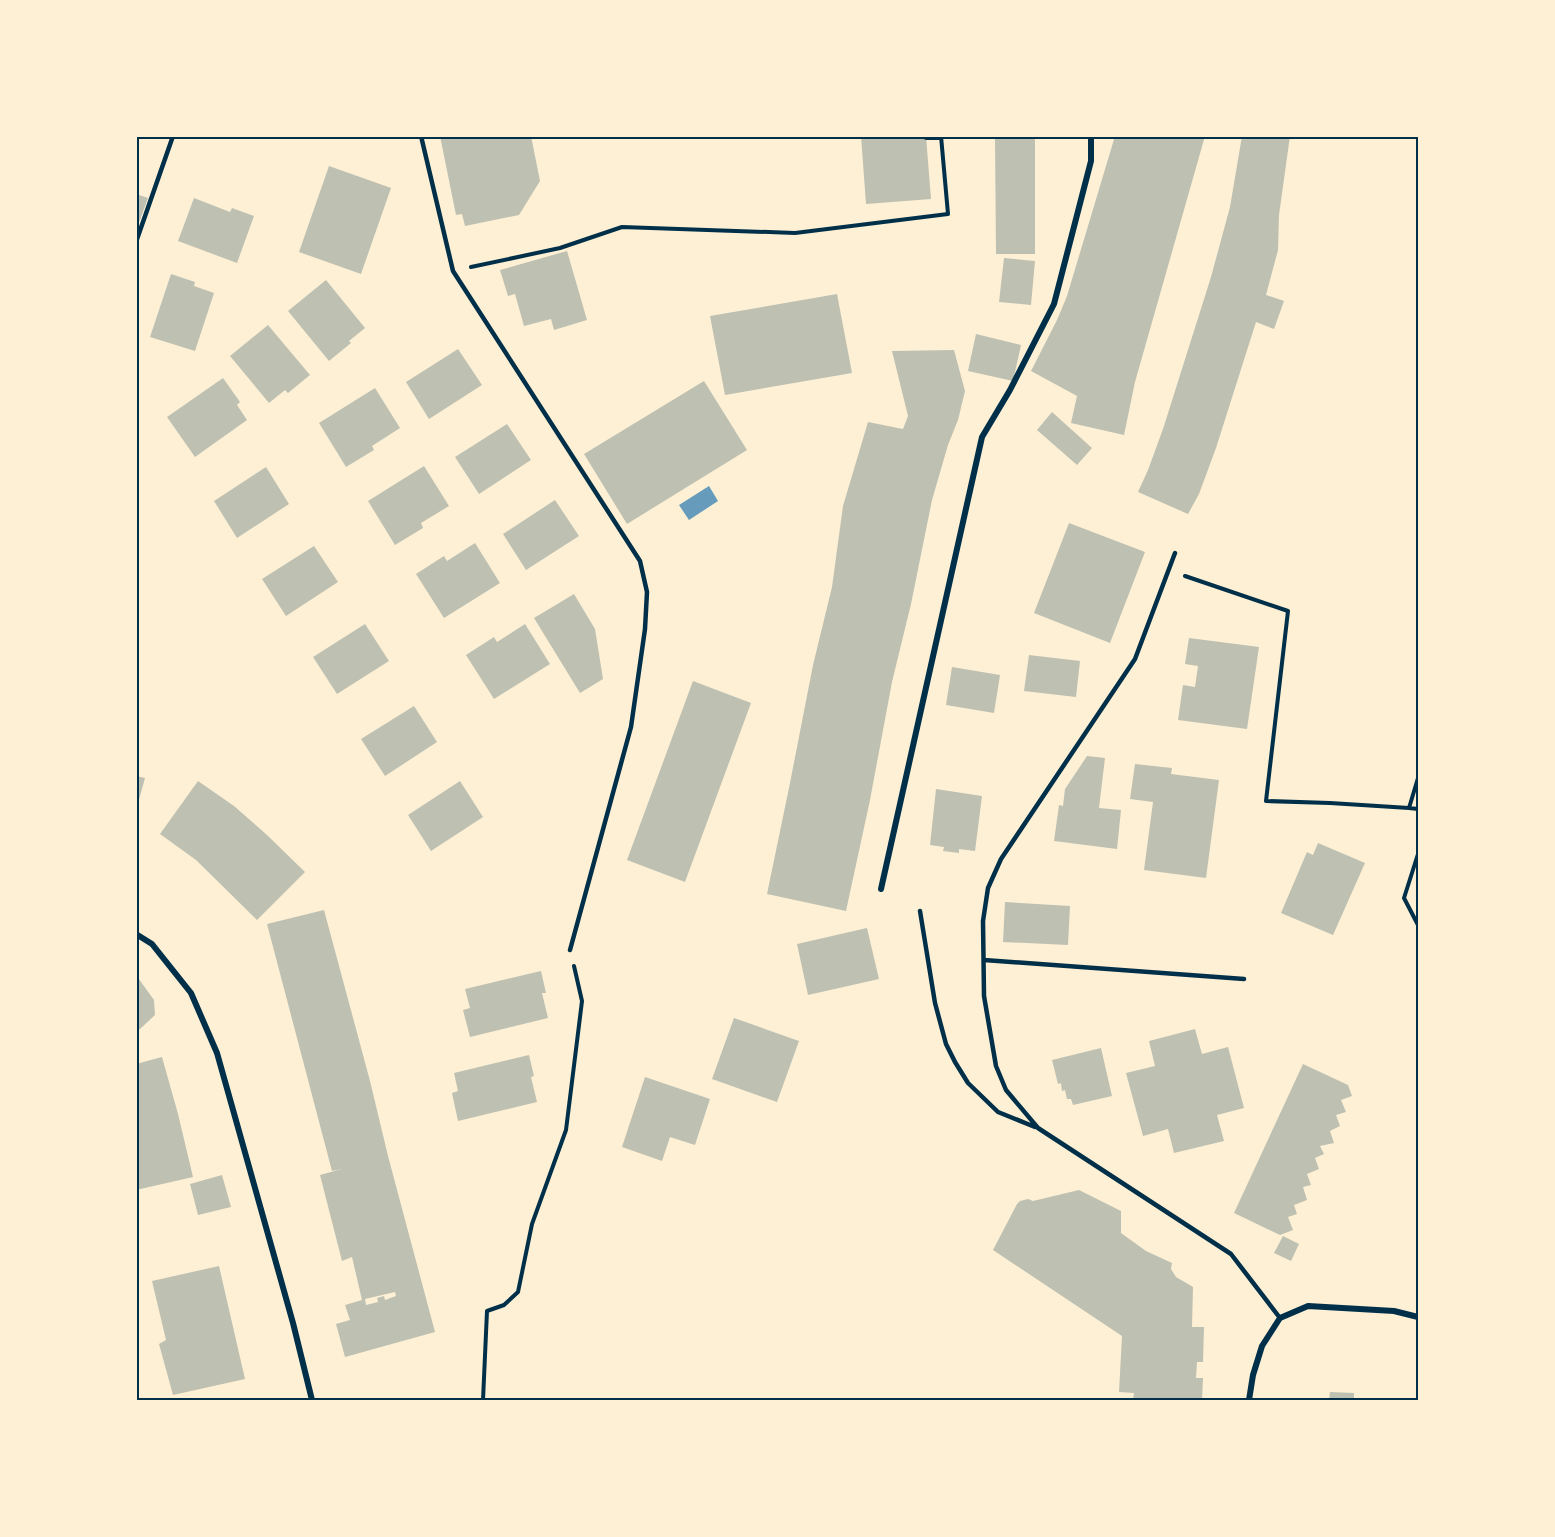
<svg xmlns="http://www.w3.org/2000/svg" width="1555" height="1537" viewBox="0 0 1555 1537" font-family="Rubik,sans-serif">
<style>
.water{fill:#669bbc}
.building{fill:#bec0b2;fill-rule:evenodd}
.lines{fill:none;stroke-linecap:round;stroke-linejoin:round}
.path{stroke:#003049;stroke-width:4}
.service{stroke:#003049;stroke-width:4.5}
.minor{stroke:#003049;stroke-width:6}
.neatline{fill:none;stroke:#003049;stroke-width:2}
</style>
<rect width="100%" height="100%" fill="#fdf0d5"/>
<path class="water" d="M709 486 718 501 689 520 679 505Z"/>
<path class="building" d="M440 136H531L540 181 519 215 465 226 462 214 456 215Z
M861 136H926L931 199 866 204Z
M995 136H1035V254H996Z
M1115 136H1205L1135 382 1124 435 1071 423 1077 396 1031 371 1057 320 1067 296Z
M1242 136H1290L1279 215 1278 250 1266 295 1284 301 1274 329 1256 322 1216 448 1199 494 1188 514 1138 492 1148 470 1163 429 1211 277 1230 207Z
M329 166 391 188 361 274 299 252Z
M136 194 148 198 137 228H136Z
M194 198 230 212 232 208 254 216 237 263 178 241Z
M567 251 587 320 554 330 551 319 524 326 515 294 508 296 500 270Z
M1004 258 1035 261 1031 305 999 302Z
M171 274 195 282 194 286 214 293 195 351 150 337Z
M326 280 365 328 349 341 351 343 329 361 288 311Z
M837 294 852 373 725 395 710 316Z
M268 325 310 375 288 393 285 390 269 403 230 356Z
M976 334 1021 345 1013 381 968 371Z
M458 349 482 385 429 419 406 382Z
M954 350 965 391 958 420 948 445 932 500 911 604 892 682 870 800 846 911 767 894 790 783 813 665 832 587 843 506 868 422 903 429 908 416 892 351Z
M223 378 240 402 237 405 247 420 195 457 167 417Z
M704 381 747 450 627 524 584 454Z
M375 388 400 428 372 446 374 450 346 467 319 423Z
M1052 412 1092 448 1077 465 1037 430Z
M507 424 531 460 479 494 455 457Z
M424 466 449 506 421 523 423 528 395 545 368 501Z
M266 467 289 504 237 538 214 501Z
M555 500 579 536 526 570 503 534Z
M1069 523 1145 552 1110 643 1034 613Z
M475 543 500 583 444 618 416 574 444 556 447 561Z
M314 546 338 582 286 616 262 579Z
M574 594 595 629 603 679 580 693 534 618Z
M365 624 389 661 337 694 313 657Z
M525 624 550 664 494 699 466 655 494 637 497 642Z
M1189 638 1259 647 1247 729 1178 720 1183 685 1195 687 1198 666 1185 664Z
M1029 655 1080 661 1076 697 1024 691Z
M952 667 1000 675 994 713 946 705Z
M693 681 751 703 685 882 627 860Z
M414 706 437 742 385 776 361 739Z
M1087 756 1105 758 1099 808 1121 810 1117 849 1054 841 1059 805 1063 806 1065 789Z
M1135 764 1172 768 1171 774 1219 780 1206 878 1144 870 1153 802 1130 799Z
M136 776 145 778 137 807H136Z
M198 781 234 806 267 835 305 872 257 920 196 860 160 834Z
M460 781 483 817 431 851 408 815Z
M936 789 982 796 975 851 959 849V853L943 851 944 847 930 845Z
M1318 843 1365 863 1333 935 1281 913 1307 852 1313 855Z
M1005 902 1070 906 1068 945 1003 942Z
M324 910 370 1081 388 1156 435 1332 345 1357 336 1324 350 1320 345 1305 362 1300 352 1257 342 1261 320 1175 342 1169 332 1171 267 924ZM395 1292 396 1296 385 1300 384 1296 377 1298 378 1302 366 1305 365 1299Z
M867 928 879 979 808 995 797 944Z
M541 971 546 993H542L548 1018 470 1037 463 1010 470 1008 465 989Z
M136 975 154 1000 155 1015 140 1029 136 1030Z
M734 1018 799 1041 777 1102 712 1079Z
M1195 1029 1202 1054 1228 1047 1244 1108 1217 1115 1224 1141 1174 1153 1168 1129 1143 1136 1126 1073 1155 1066 1149 1041Z
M1101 1048 1112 1096 1073 1105 1071 1099H1067L1065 1090 1062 1091 1061 1083 1058 1084 1052 1060Z
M529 1055 534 1076 531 1077 537 1102 458 1121 452 1093 458 1091 454 1073Z
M162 1057 178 1114 193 1177 136 1190V1064Z
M1303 1064 1348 1085 1352 1096 1341 1100 1346 1112 1336 1115 1340 1126 1330 1131 1334 1143 1320 1146 1324 1154 1315 1158 1319 1169 1307 1174 1311 1185 1303 1187 1307 1200 1294 1205 1297 1214 1288 1217 1293 1230 1280 1235 1234 1213Z
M645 1077 710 1099 695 1145 670 1137 662 1161 622 1147Z
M222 1175 231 1207 198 1215 190 1184Z
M1079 1190 1121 1211V1233L1146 1251 1172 1263 1171 1269 1176 1277 1193 1287 1192 1327H1204L1203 1362H1197L1196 1378H1203L1202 1400H1133L1134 1393 1119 1392 1122 1336 993 1250 1017 1204 1020 1201 1028 1199 1033 1201Z
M1283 1236 1299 1244 1291 1261 1274 1253Z
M219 1266 245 1379 173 1395 159 1344 166 1340 152 1281Z
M1330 1392 1354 1393V1400H1329Z"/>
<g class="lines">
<path class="path" d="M926 138H941
M471 267 560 248 622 227 795 233 948 214 941 136
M1185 576 1288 611 1266 801 1330 803 1409 808
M1418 778 1409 808 1418 809
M1418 854 1404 898 1418 925
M483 1400 487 1311 504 1305 518 1292 532 1224 566 1130 582 1001 574 966"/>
<path class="service" d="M421 136 453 271 640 561 647 592 645 629 631 727 570 950
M136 242 173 136
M1175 553 1135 659 1001 859 988 888 983 921 984 996 996 1066 1006 1090 1038 1128 1231 1254 1280 1318
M920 911 935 1003 946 1044 955 1062 968 1083 998 1112 1035 1127
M984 960 1244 979"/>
<path class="minor" d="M881 889 982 437 1010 390 1054 304 1091 161V136
M136 934 152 944 191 993 217 1053 293 1323 312 1400
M1249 1400 1253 1375 1262 1346 1280 1318 1308 1306 1394 1311 1418 1317"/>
</g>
<rect width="1555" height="1537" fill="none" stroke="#fdf0d5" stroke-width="276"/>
<rect x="138" y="138" width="1279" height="1261" class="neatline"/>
</svg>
